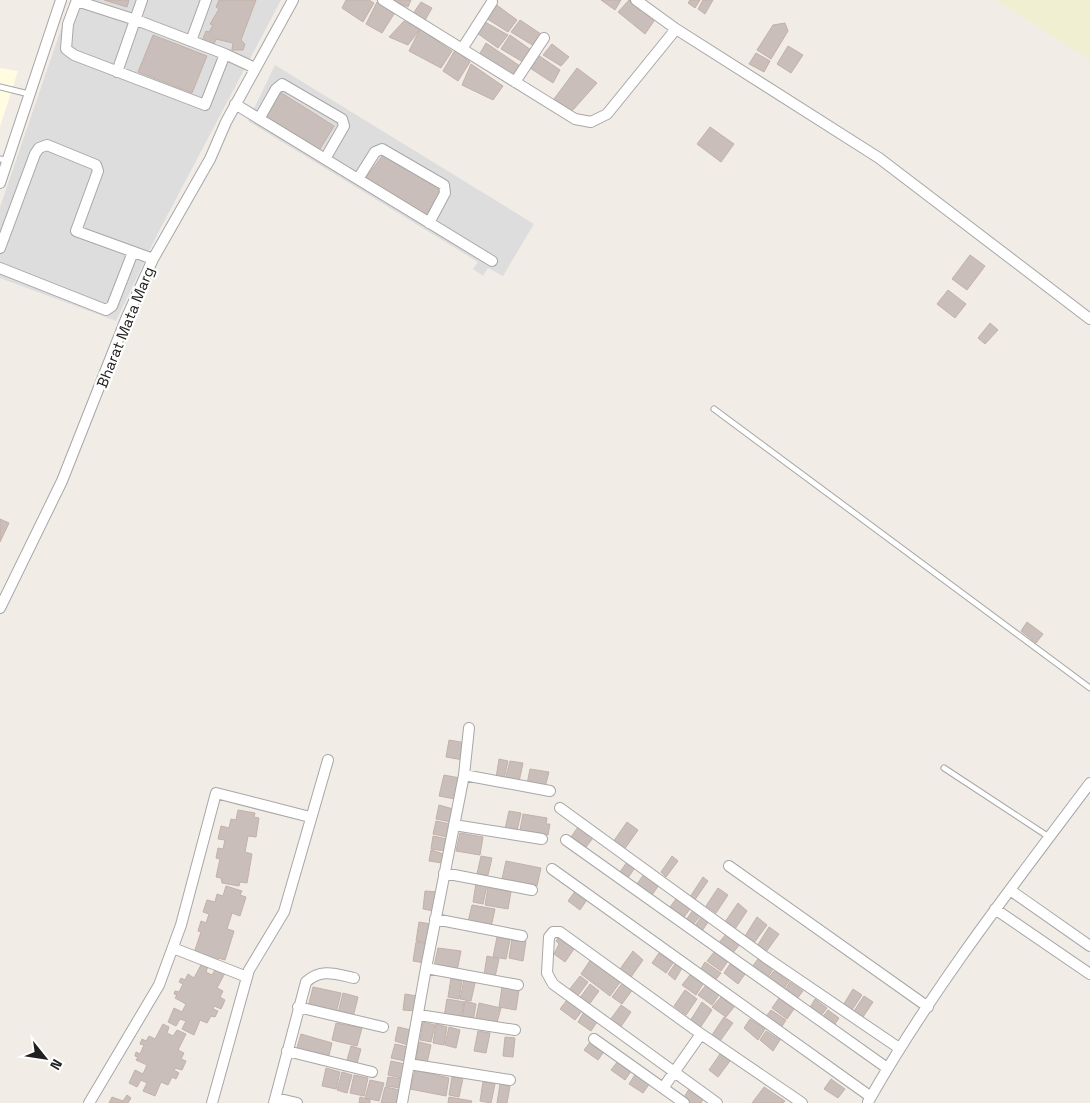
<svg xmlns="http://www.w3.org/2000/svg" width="1090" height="1103" viewBox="0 0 1090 1103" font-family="'Space Grotesk',sans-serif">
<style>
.residential{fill:#dedddd}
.education{fill:#fffce1}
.farmland{fill:#f0efd1}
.building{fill:#c9beb9;stroke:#c3b1a8}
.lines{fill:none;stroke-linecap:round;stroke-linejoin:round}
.service-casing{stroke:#a7a7a7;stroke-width:7}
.minor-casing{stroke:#a7a7a7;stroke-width:12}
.service{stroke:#fff;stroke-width:5}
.minor{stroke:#fff;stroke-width:10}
.labels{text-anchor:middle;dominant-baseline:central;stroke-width:4.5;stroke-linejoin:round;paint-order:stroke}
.street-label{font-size:15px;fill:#202020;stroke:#fff}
</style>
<rect width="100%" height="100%" fill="#f1ece6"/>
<path class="residential" d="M71 0H281L158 233 116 321 0 278V207Z
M275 65 534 224 503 276 488 268 483 276 473 269 478 262 248 121Z"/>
<path class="education" d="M0 68 18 71 0 127Z"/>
<path class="farmland" d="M996 0H1090V60Z"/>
<path class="building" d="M104 0H129L127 7Z
M219 0H256L241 40 245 44 243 50H232L233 43 216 39 214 44 202 41 206 31 209 32 213 25 210 24 219 9 216 7Z
M346 0H369L374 3 363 22 342 8Z
M392 0H411L408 7Z
M601 0H621L615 10Z
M629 0 654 21 645 34 618 12Z
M690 0H700L695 8 688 3Z
M703 0H713L705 14 698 9Z
M377 2 394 14 382 33 366 24Z
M421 2 432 8 424 22 412 15Z
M494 3 517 20 508 32 486 18Z
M520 20 541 34 534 46 511 32Z
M404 21 420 29 408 45 389 37Z
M485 22 508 35 498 48 477 33Z
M785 23 788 31 771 59 757 50 773 25Z
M420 29 452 51 441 68 409 51Z
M153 35 207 56 192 93 138 72Z
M510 35 531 50 523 62 501 49Z
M486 43 520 66 512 78 479 55Z
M552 44 569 57 561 66 543 55Z
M788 46 803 55 791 73 777 64Z
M455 50 470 62 458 81 443 71Z
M756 53 770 61 764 72 749 64Z
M538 55 560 70 553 83 530 68Z
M471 64 503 86 493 100 462 85Z
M577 68 597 83 572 111 554 99Z
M280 92 334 126 317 154 261 124Z
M710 127 734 144 721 162 697 144Z
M384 154 445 190 423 219 360 185Z
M970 255 985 266 967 290 952 279Z
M948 290 966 304 955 318 937 304Z
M990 323 998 330 985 344 978 338Z
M0 519 9 523 0 542Z
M1027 622 1043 634 1036 643 1021 631Z
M449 740 466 743 463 760 446 757Z
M499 759 508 761 504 779 496 778Z
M510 761 523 763 519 782 505 780Z
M530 769 549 772 545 787 527 784Z
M444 775 460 778 455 799 439 796Z
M439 805 453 809 451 822 436 819Z
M238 810 255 813 254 817 259 818 256 837 248 836 245 852 252 854 247 883 240 882 239 886 222 883 221 878 216 877 220 859 216 858 218 848 223 849 225 840 218 839 221 826 229 828 231 819 236 820Z
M509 811 521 813 517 831 505 829Z
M523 814 547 818 546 824H550L548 835 520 830Z
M436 821 450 824 447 837 433 834Z
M627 822 638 830 624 850 613 842Z
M578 827 593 838 586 847 571 837Z
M460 833 483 837 480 855 456 851Z
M433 836 447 839 445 851 431 849Z
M431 850 444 854 442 863 429 861Z
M481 856 492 858 488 875 477 874Z
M672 856 678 861 666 877 661 872Z
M506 861 541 868 537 886 502 879Z
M627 862 634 869 628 878 620 872Z
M644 874 659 885 652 895 637 884Z
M703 877 708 881 694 901 690 897Z
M476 883 487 885 483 904 473 902Z
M226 886 242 891 240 895 246 897 240 916 232 913 227 929 234 931 225 960 218 958 217 962 200 956V952L195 950 201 932 198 931 201 921 206 923 209 914 203 912 207 900 215 902 217 894 223 896Z
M488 887 511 892 508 909 485 905Z
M718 888 728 895 716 913 706 906Z
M576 890 588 898 580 910 568 901Z
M425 891 438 892 434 911 423 909Z
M676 899 690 909 684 917 670 907Z
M738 903 747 911 735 929 725 922Z
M472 905 495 909 491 927 468 922Z
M693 910 700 916 693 925 686 920Z
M701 917 708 922 702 931 695 926Z
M757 917 767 925 754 943 745 936Z
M419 922 431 924 428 943 416 941Z
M769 927 779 934 766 952 757 946Z
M726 934 740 944 732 954 718 944Z
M497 937 510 940 506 959 493 957Z
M558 938 574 949 565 962 554 954 559 944 556 941Z
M512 939 526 941 523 961 509 958Z
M416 942 428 944 425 963 413 961Z
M438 948 461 951 457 971 434 966Z
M633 951 643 960 631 977 620 969Z
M715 951 728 961 721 971 707 961Z
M659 953 673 963 666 973 652 963Z
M487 956 499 959 495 977 484 975Z
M591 959 621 981 610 996 581 974Z
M758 959 773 969 766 980 751 968Z
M705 962 721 973 713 983 699 972Z
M202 963 208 966 206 972 212 975 216 968 225 973 217 988 223 991 220 997 225 1000 221 1009 214 1006 213 1009 218 1011 215 1017 211 1016 207 1023 200 1020 194 1035 182 1029 186 1021 180 1019 176 1026 168 1022 174 1008 182 1012 186 1004 175 998 177 995 174 994 175 991 179 992 183 984 179 982 181 978 185 980 188 974 194 978Z
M675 964 682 968 675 980 668 974Z
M730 964 745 974 738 984 724 973Z
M774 971 789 981 782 992 767 980Z
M690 975 703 984 696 995 682 985Z
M580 976 588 982 577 997 569 990Z
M451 978 462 981 459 999 448 997Z
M464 980 475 983 471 1001 460 999Z
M623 982 633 989 622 1004 612 997Z
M790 982 803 991 796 1000 784 992Z
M590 984 599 991 588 1006 579 999Z
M706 985 719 995 712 1005 698 995Z
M313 987 341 993 336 1013 308 1007Z
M502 987 519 990 516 1010 499 1007Z
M853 989 862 995 850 1013 842 1007Z
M685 990 697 999 686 1015 674 1006Z
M343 993 358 997 353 1017 338 1013Z
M405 994 417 996 415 1011 403 1010Z
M864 996 873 1002 861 1020 852 1014Z
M721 997 734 1007 726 1017 712 1007Z
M779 998 794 1009 787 1019 772 1008Z
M447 999 464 1002 461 1020 444 1017Z
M815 999 827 1008 820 1017 809 1009Z
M567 1000 582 1011 575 1020 560 1009Z
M465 1001 476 1004 473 1022 462 1020Z
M702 1002 712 1010 700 1028 690 1021Z
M479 1003 501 1008 496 1026 475 1022Z
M621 1005 631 1012 620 1028 610 1020Z
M771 1010 786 1020 779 1031 764 1019Z
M828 1010 839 1018 833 1027 821 1019Z
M584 1012 597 1022 591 1031 578 1022Z
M724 1017 733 1023 720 1041 712 1035Z
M750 1019 765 1029 758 1040 744 1028Z
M423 1022 435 1025 431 1042 420 1040Z
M336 1023 362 1028 357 1046 332 1040Z
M163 1024 169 1027 167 1033 173 1036 177 1030 186 1034 178 1050 184 1053 181 1059 186 1061 182 1070 175 1068 174 1070 179 1073 176 1079 172 1077 168 1085 161 1082 155 1096 143 1091 147 1083 141 1080 137 1087 129 1083 135 1070 143 1074 147 1065 136 1060 138 1057 135 1056 136 1052 140 1054 144 1045 140 1044 142 1039 146 1041 149 1036 155 1039Z
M436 1024 447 1027 444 1045 433 1043Z
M398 1027 411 1030 408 1045 395 1041Z
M449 1027 460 1030 456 1048 445 1045Z
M478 1031 490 1033 486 1053 474 1051Z
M766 1031 780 1040 773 1051 760 1040Z
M301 1034 332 1043 328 1059 296 1051Z
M505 1037 515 1038 513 1057 503 1056Z
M591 1041 605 1050 598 1060 584 1050Z
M419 1042 431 1045 427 1063 416 1060Z
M395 1044 408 1047 405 1061 391 1058Z
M351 1046 361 1049 356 1067 346 1064Z
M720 1054 730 1061 718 1077 709 1070Z
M391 1061 405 1064 401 1078 388 1075Z
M618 1061 632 1070 625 1080 611 1070Z
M326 1068 340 1072 336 1089 322 1086Z
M415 1070 449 1078 446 1096 410 1089Z
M342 1072 352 1075 347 1093 337 1090Z
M636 1073 650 1083 643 1093 629 1084Z
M354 1075 368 1078 364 1096 350 1093Z
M388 1077 401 1079 400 1088 386 1086Z
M452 1077 463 1078 459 1097 449 1095Z
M831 1079 845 1089 838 1098 824 1089Z
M370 1080 384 1083 379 1101 365 1098Z
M483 1082 495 1084 491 1103 480 1101Z
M500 1084 510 1086 507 1103H497Z
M385 1087 400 1090 398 1103H381Z
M764 1087 785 1101 783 1103H752Z
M689 1089 703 1099 701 1103H689L683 1099Z
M127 1095 131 1098 128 1103H109L112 1097 123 1101Z
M360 1097 370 1100V1103H359Z
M449 1097 472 1101 471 1103H448Z"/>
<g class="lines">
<g class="service-casing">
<path id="service" d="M0 87 29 94
M0 159 7 160
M714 409 1090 688
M944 768 1049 837"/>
</g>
<g class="minor-casing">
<path id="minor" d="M77 0 68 24 66 49 74 55 205 105 225 54 255 68
M383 0 575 119 591 122 607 114 676 29
M636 0 676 29 879 158 1090 319
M77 1 139 21 225 54
M191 41 206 0
M462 49 492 2
M117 72 142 0
M515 82 544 38
M235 104 492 261
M259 119 276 89 282 84 342 119 344 126 325 159
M358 179 375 152 382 149 444 185 445 193 429 223
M0 183 61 0
M0 248 35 154 39 148 47 145 96 165 98 171 76 231 153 259
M0 268 106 310 112 306 133 252
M0 608 62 481 126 319 153 259 210 159 226 122 293 0
M464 775 550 791
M560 808 765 957 899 1048
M454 825 542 839
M566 840 887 1068
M729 866 928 1007
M552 869 871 1097
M444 873 532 890
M1010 890 1090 946
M995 909 1090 974
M435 919 522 936
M173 948 247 977
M426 968 518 985
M298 1007 383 1027
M419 1015 515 1030
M594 1039 684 1103
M287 1051 372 1072
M409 1064 510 1080
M663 1088 701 1034
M276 1098 297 1103
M868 1102C932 989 1012 887 1090 783
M89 1103 159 985 181 925 216 793 310 817
M212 1103 249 970 284 912 328 760
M274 1103 306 982C321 968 336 974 354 978
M402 1103 426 968 464 775 469 728
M717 1103 553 984 547 973 549 937 553 932H560L701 1034 802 1103"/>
</g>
<use href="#service" class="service"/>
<use href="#minor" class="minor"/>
</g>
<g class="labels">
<g class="street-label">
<text transform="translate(125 327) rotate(-68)">Bharat Mata Marg</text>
</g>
</g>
<g transform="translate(45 1058) rotate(120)" stroke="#ffffff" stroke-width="4" paint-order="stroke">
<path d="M0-4L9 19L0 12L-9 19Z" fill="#202020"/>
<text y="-8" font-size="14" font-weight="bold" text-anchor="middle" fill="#202020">N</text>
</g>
</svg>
